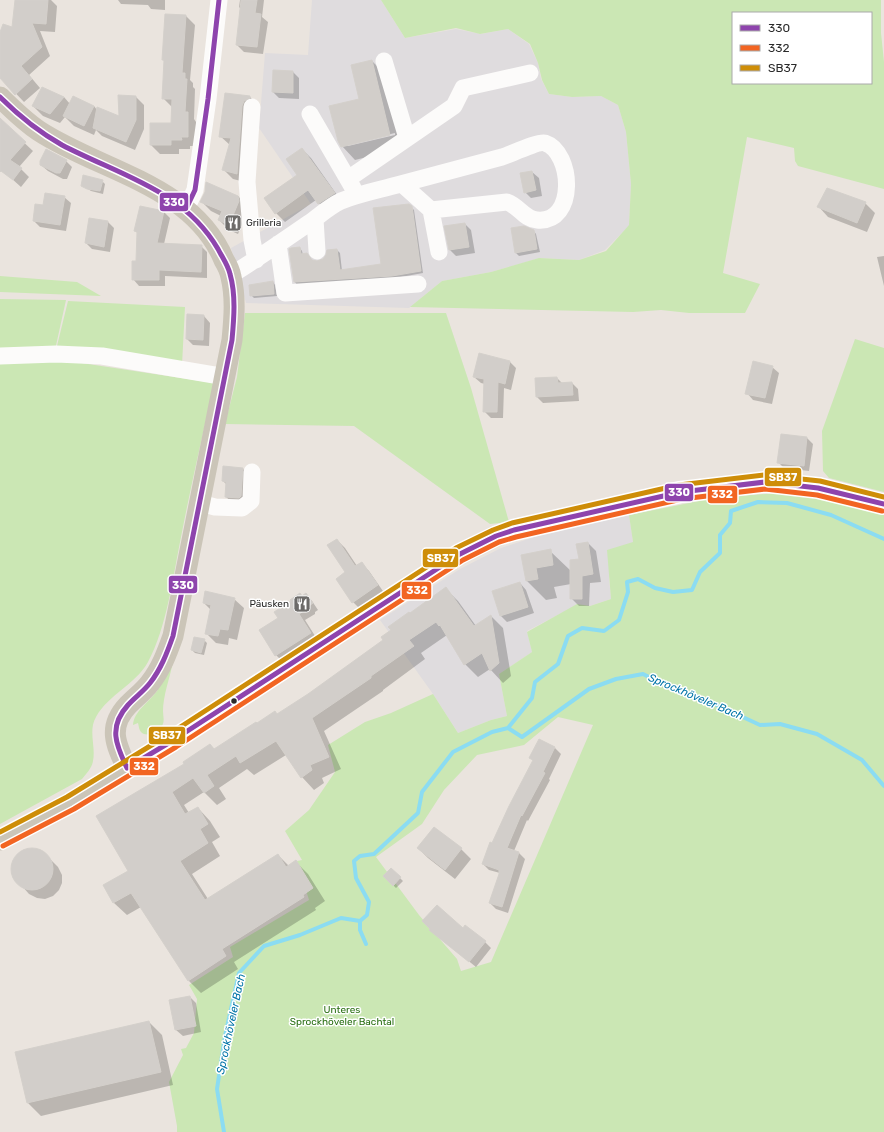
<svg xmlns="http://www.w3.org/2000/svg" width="884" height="1132" viewBox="0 0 884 1132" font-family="Rubik,sans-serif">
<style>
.industrial{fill:#dfdcde}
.green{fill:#cbe7b4;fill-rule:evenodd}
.shadow{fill:#0003;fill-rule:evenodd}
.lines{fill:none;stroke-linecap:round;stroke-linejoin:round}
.stream{stroke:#8bdcf2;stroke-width:4}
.building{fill:#d2ceca;stroke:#d4d0cb}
.minor{stroke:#fcfbfa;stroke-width:17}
.major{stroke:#cbc5b8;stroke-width:21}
.bus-1-casing{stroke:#fff;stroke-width:8}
.bus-2-casing{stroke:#fff;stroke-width:8}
.bus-3-casing{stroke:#fff;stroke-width:8}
.bus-1{stroke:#8e44ad;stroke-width:5}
.bus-2{stroke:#f26522;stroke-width:5}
.bus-3{stroke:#ce8d08;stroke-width:5}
.bus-dot{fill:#2a2a2a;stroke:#fff;stroke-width:1.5}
.labels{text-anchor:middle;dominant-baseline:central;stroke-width:3;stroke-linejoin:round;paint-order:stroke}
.poi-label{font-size:10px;fill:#2a2a2a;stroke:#fff;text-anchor:start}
.park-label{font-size:10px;fill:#296f12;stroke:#fff}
.water-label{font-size:11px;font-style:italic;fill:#0074a8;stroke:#fff}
.line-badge{stroke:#fff;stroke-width:1.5}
.badge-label{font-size:11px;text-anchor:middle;font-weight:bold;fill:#fff}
</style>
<rect width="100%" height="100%" fill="#eae4de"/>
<path class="industrial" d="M312 0H381L405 38 456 29 481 34 508 29 529 44 538 63 541 79 549 94 572 97 601 96 618 105 626 132 631 184 629 226 605 250 579 260 540 258 491 272 442 281 409 308 246 303 231 248 311 204 259 128 265 53 308 55Z
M629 515 633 542 609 578 611 599 590 606 577 605 527 631 532 652 499 674 507 716 491 720 458 733 433 694 380 620 460 569 501 548 543 534Z"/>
<path class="green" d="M381 0H881V33L884 62V189L798 166 795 161 794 148 747 137 723 273 760 284 745 313H689L661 310 633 312 410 307 442 281 491 272 539 258 579 260 606 251 629 225 631 184 626 132 618 105 601 96 572 97 549 94 542 80 538 63 530 44 508 29 480 34 456 28 405 38ZM733 13H871V83H733Z
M0 276 77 282 101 296 0 292Z
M0 299 66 300 55 350 0 353Z
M68 301 185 307 182 365 56 350Z
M245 313H446L471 388 509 522 490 524 354 426 225 424 237 377Z
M855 339 884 348V492L829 478 823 471 822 431Z
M55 359 214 383C203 434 191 485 181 537 173 576 167 627 148 662 135 685 109 694 96 717 88 731 96 746 93 761 92 768 86 774 82 779L0 824V361Z
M790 492 884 510V1132H177V1126L169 1082 183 1055 181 1049 186 1048 194 1033 197 999 189 985 233 957 230 947 309 900 297 861 302 860 285 831 309 810 335 772 328 745 365 722 391 713 433 694 458 733 491 720 507 716 499 674 532 652 527 632 577 604 590 606 611 599 607 550 633 542 629 515 714 498ZM558 717 593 725 491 962 461 971 457 959 419 915 376 857 422 824 444 790 477 755 524 745Z
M173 662C170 677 163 696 163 711 163 716 165 721 162 726 159 732 147 738 141 732 139 730 139 727 138 723L133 725C134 711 149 702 157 691 163 682 167 672 173 662Z"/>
<path class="shadow" d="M16 0H51L57 6 55 32 40 31 50 56 29 75 40 88 24 102 0 77V35L13 29Z
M118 0H165V10L151 9 148 5 121 4Z
M240 0H264L262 17 268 22 263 54 244 52 237 45 241 9 239 7Z
M186 16 195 25 190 80 193 83V87L195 89 194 119 196 122V146H190V149H179V154H160L151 145 172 124V107L163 98 165 61 163 60Z
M372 61 385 74 403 148 355 160 342 146 360 100ZM395 133V135L348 146V144Z
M293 72 299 78V99L279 98 273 92Z
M226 94 250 97 259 106 245 182 233 179 224 170 230 145 220 136Z
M64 97 70 104 94 106 97 110 120 118 136 97 144 105V129L135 150 102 136 96 130 94 135 74 126 65 117 60 123 43 116 33 106Z
M0 120 33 151 19 167 29 177 21 187 2 170 0 161Z
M302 149 311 158 342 202 327 212 316 200 285 222 276 213 298 175Z
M66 161 72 167 67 179H63L48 171 41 165Z
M532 172 539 178 542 196 531 198 525 192 521 174Z
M102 181 105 184 103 194 91 191 82 185Z
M238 196 248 206V211L238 234 229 230 219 220 221 216 211 211 202 202Z
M64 197 71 203 66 231 40 227 34 221Z
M865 203 875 213 867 232 828 217 819 207Z
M409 205 414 210 423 273 395 278 297 285 295 282 300 248 302 251 303 255 307 254 313 261 317 262 323 260 337 250 340 253 342 271 382 265Z
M164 212 170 218 164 244 201 246 207 252V278L165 276V286H139L133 279 137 262 138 233 135 231Z
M108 222 114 228 110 252 92 249 86 243Z
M465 224 471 230 475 253 456 256 450 250Z
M533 230 536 234 540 252 519 256 516 253Z
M884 256V286L877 257Z
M273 282 275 285 277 296 254 298 251 295Z
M188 315 204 316 210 323 209 346 193 345 187 339Z
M479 355 510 362 516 368 511 390 504 388 503 418H491L484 411 485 384 481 383 474 377Z
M772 367 779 373 772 404 753 400 747 393Z
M557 378 562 383H572L578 389 579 401 543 403 537 397Z
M781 435 807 438 813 444 809 471 784 468 778 462Z
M243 469 249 475 245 504 233 503 226 497 227 485 223 481Z
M337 540 345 548 357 566 361 563 369 571 385 594 361 610 353 602 347 573Z
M588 543 596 551 601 582 590 583 589 606H579L571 598V584L554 587 557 598 546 600 527 581 522 556 550 551 571 571 580 560Z
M520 583 526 590 534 613 507 622 501 616 493 592Z
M446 589 458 601 476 626 491 616 503 628 511 676 503 683 490 669 478 677 465 664 447 635 421 653 425 659 383 690V691L324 731 341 769 322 778 324 783 314 790 302 777 286 755 254 775 247 769 219 788 226 799 217 805 204 792 184 805 189 813 198 808 210 821 220 837 212 842 220 856 192 874 208 899 278 855 289 866 296 862 308 874 325 901 315 908 316 910 234 962 238 969 201 993 189 981 141 907 127 915 114 903 104 885 130 871 185 764 210 745 215 750 257 724 277 715 309 695 385 641 392 630 410 614Z
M306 594 312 601 318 610 315 612V614L305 620 317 639 282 661 276 655 279 618Z
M234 599 244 608 237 640 229 638 228 645 216 643 206 633 211 610 204 603Z
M204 640 207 643 204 655 195 653 192 650Z
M555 748 561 754 549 779 550 780 528 821 527 820 514 851 519 853 525 859 508 913 496 909 490 903 500 873 489 870 483 864 534 761 531 758Z
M434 828 461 849 471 859 455 879 428 858 418 848Z
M34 849 42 851 58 867 62 875V883L59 890 53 896 45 899 37 898 29 894 14 877 12 869 14 861 18 854 26 850Z
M391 869 403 881 396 888 384 876Z
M430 930H463L485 942 491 948 476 967Z
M190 997 196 1003 201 1032 183 1036 176 1030Z
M149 1022 162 1035 173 1085 41 1116 28 1103Z"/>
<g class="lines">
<path class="stream" d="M508 728 522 737 589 689 616 679 643 674 665 685 706 700 760 725 780 724 817 734 862 760 884 786
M360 921V930L366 944
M224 1132 217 1089 225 1036 239 973 264 946 300 935 341 918 360 921 367 915 369 902 356 878 354 861 360 856 374 854 418 813 422 792 453 752 492 732 508 728 532 698 535 682 558 664 568 636 582 628 604 631 619 620 628 592 627 582 638 579 655 588 673 592 692 590 700 572 720 553V535L730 523 731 511 758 502 787 503 831 515 884 539"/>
</g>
<path class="building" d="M15 0H48L46 24 32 23 42 47 21 66 32 79 15 95 0 78V32L3 24 12 27Z
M241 0H257L255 13 261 14 257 47 236 45Z
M165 14 186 15 182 73H185V79H187L185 112H188V137H181L182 140H171V145H150V123H171L172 99H162L164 60H162Z
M372 60 390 135 341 147 338 141 329 106 359 99 351 65Z
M273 70 293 71V93L272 92Z
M42 87 64 97 50 114 32 106Z
M225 93 250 96V98L244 101 242 106 237 174 222 170 231 138 219 137Z
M118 95 136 96V120L126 142 93 128 97 107 119 116Z
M73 96 94 106 84 126 63 116Z
M0 118 26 142 10 160 22 168 13 180 1 171 0 172Z
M302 148 335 193 318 204 308 190 275 214 264 198 297 175 286 159Z
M46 149 67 160 60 173H56L40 165V161Z
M532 171 536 190 524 193 520 173Z
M83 175 103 180 100 191 87 189 81 186Z
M206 182 238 196 239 201 229 225 218 220 222 211 200 202 205 192Z
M827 188 866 202 857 223 817 207Z
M45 193 65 196 60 225 33 221 35 204 43 205Z
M409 204 412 206 421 271 392 276 294 282 289 249 291 248 300 247 301 254 307 253 312 260 317 261 323 259 326 255 327 250 337 249 340 270 381 264 373 208Z
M140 206 164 211 157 243 202 245 201 272 159 270V280H132V261H136L137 232 134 231Z
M89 218 108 221 104 247 85 243Z
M465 223 469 247 449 250 444 226Z
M524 226 534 230 537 249 515 253 511 228Z
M273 281 274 294 250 296 249 285Z
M187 314 204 315 203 340 186 339Z
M479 353 510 361 505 384 498 382 497 412H483L484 379 473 377Z
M753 361 773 366 765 398 745 394Z
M557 377 558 383 572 382 573 395 536 397 535 378Z
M781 434 807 437 804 466 777 463Z
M223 466 243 468 241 496 239 498 225 497 226 482 222 481Z
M337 539 355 566 362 562 378 585 352 603 336 579 345 572 327 545Z
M588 542 593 574 582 576V599H570V560L579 559 576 544Z
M551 549 553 565 536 568 538 579 526 581 521 555Z
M520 582 528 607 500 616 492 591Z
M446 587 474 626 491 615 499 663 490 671 482 653 464 665 440 625 439 626 436 622 409 640 414 646 371 676V678L312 718 329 757 310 765 312 770 301 778 276 741 240 763 236 756 207 775 214 786 204 793 193 778 172 792 185 814 198 807 208 824 200 829 208 843 180 861 205 900 278 854 286 867 296 860 313 888 303 895 304 897 222 949 226 956 188 981 131 893 113 903 103 885 128 871 96 816 184 764 183 762 210 744 214 749 256 722 257 723 275 711 277 714 308 694 383 640 381 637 391 630 388 627 409 612 410 613Z
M205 591 235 598 228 630 220 629 218 636 205 634 211 605 203 603Z
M300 593 302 596 306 593 313 603 309 606 310 607 299 614 311 633 275 656 259 630 278 618 274 612 291 601 290 600Z
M194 637 205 639 201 653 191 650Z
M539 739 555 747 543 772 545 773 522 816 521 815 507 848 519 852 502 907 489 903 499 874V870L482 864 490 842 492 843 509 806 533 760 529 758Z
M434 827 462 848 445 870 417 848Z
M11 869a21 21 0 1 1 42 0a21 21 0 1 1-42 0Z
M391 868 401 877 393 886 383 876Z
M437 905 463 928 465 925 486 941 469 962 429 930 430 929 422 921Z
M190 996 196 1026 175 1030 169 1000Z
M149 1021 161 1072 27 1103 15 1052Z"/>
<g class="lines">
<path class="minor" d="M384 61 407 138
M252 107 247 182 252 240 256 260
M310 114 353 188
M348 179 454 106 463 88 530 73
M186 209 195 190 208 99 219 0
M431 210 439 252
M315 219 317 251
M278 244 285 293 418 284
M231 275C257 259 283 241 309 223 319 216 330 206 341 201 359 194 379 190 397 185 432 176 467 166 502 157 511 154 539 141 545 143 573 152 577 224 537 220 524 219 519 206 507 202L431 210 402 184
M0 356 56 354 102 356 226 377
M200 503 215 507 242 508 251 501 252 472"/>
<path class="major" d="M0 97C12 109 24 121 39 131 100 171 193 185 224 260 227 265 230 271 231 277 236 298 234 319 232 340L173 636C167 653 161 669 150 683 144 691 135 698 128 705 107 727 116 745 127 768
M0 840 70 803 172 741 460 554 496 536 514 530 681 492 765 482 818 488 884 504"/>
<g class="bus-1-casing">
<path id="bus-1" d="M0 97C19 116 39 132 62 145 119 175 184 190 218 249 222 257 228 265 230 274 236 295 234 318 232 340L173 636C167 653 161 669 150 683 143 692 135 697 128 705 108 727 116 745 127 768
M186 209 195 190 208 99 219 0
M127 768 172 741 460 554 496 536 514 530 681 492 765 482 818 488 884 504"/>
</g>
<g class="bus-2-casing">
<path id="bus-2" d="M3 846 74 809 176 747 463 560 499 542 516 537 682 499 765 489 817 495 882 511"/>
</g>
<g class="bus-3-casing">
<path id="bus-3" d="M0 832 67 797 168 735 456 548 493 530 512 523 679 485 764 475 820 481 884 497"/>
</g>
<use href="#bus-1" class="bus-1"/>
<use href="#bus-2" class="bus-2"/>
<use href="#bus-3" class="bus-3"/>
</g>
<defs>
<g id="restaurant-square" transform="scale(0.9)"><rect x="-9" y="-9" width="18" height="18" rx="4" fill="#6d6b69" stroke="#fff"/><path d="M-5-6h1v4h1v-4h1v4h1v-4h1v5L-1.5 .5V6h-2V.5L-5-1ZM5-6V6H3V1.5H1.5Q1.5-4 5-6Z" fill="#fff"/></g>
</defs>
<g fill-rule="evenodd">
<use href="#restaurant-square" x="233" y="223"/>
<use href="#restaurant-square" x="302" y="604"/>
</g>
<circle class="bus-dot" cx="234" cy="701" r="3.5"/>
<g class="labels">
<g class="poi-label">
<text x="246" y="223">Grilleria</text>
<text x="289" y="604" text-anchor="end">Päusken</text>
</g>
<g class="park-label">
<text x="342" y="1010">Unteres<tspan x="342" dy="12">Sprockhöveler Bachtal</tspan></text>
</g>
<g class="water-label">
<text transform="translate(696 697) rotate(23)">Sprockhöveler Bach</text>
<text transform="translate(231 1024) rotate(-78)">Sprockhöveler Bach</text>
</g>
</g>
<g class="line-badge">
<rect x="159" y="192" width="30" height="20" rx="4" fill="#8e44ad"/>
<rect x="764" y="467" width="38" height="20" rx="4" fill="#ce8d08"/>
<rect x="664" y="483" width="30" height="19" rx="4" fill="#8e44ad"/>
<rect x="707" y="485" width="31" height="19" rx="4" fill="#f26522"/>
<rect x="422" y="548" width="37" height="20" rx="4" fill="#ce8d08"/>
<rect x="168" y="575" width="30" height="19" rx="4" fill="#8e44ad"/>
<rect x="401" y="581" width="31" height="19" rx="4" fill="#f26522"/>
<rect x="148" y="726" width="38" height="19" rx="4" fill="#ce8d08"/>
<rect x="129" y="757" width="30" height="19" rx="4" fill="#f26522"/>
</g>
<g class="badge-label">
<text x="174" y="206">330</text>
<text x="783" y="481">SB37</text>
<text x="679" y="496">330</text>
<text x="722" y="498">332</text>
<text x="441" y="562">SB37</text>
<text x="183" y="589">330</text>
<text x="417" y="594">332</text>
<text x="167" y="739">SB37</text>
<text x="144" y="770">332</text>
</g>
<rect x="732" y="12" width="140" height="72" fill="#ffffff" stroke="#aaaaaa"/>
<rect x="740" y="25" width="20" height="6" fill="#8e44ad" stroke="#aaaaaa"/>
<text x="768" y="32" font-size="12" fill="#2a2a2a">330</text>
<rect x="740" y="45" width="20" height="6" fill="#f26522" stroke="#aaaaaa"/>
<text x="768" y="52" font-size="12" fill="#2a2a2a">332</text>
<rect x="740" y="65" width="20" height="6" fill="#ce8d08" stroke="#aaaaaa"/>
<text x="768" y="72" font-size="12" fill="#2a2a2a">SB37</text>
</svg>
